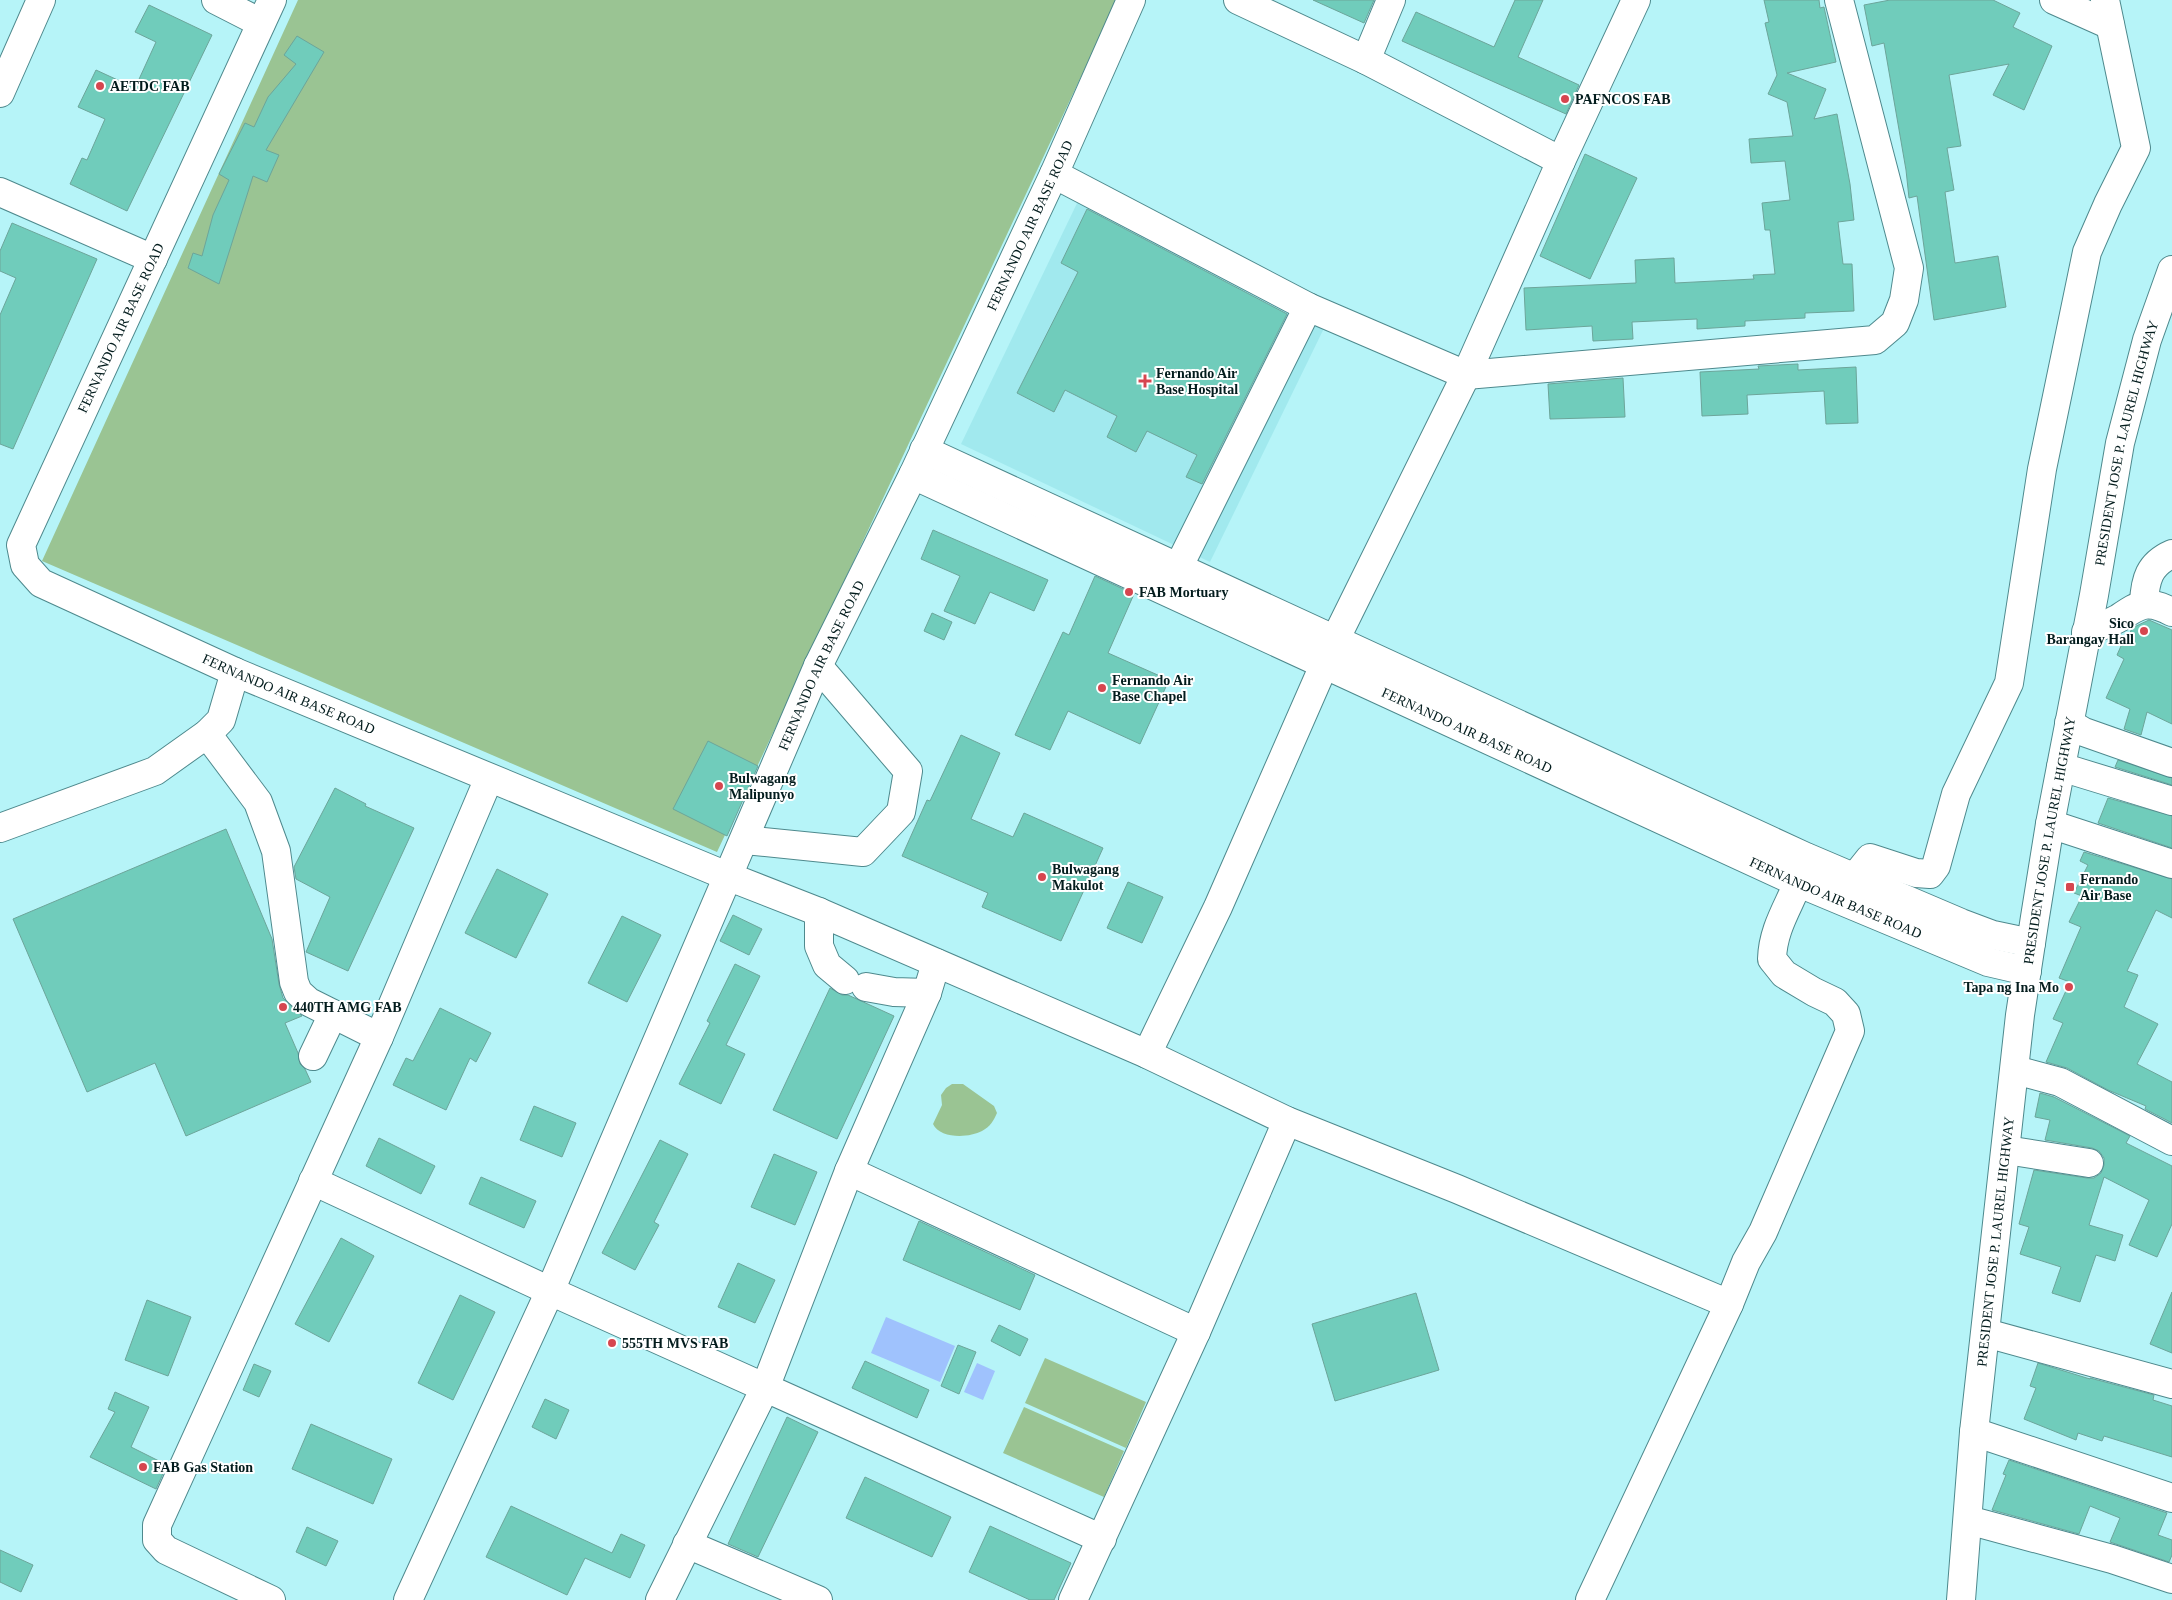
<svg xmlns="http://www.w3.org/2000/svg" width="2172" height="1600" viewBox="0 0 2172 1600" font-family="Georgia,serif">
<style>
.built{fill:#a1e9ee}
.green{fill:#9ac493}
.water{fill:#9fc2fd}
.building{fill:#70ccbb;stroke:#6ca59a}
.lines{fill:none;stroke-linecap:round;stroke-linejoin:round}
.minor-casing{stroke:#4e898d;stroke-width:30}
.highway-casing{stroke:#4e898d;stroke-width:30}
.minor{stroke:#fff;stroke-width:28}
.highway{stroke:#fff;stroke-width:28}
.poi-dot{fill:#d6464f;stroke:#fff;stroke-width:2}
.labels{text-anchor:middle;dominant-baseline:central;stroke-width:4;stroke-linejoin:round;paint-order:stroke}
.poi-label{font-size:14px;font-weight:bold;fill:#031c1d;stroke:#fff;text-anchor:start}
.street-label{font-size:14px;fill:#031c1d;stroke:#fff}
</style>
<rect width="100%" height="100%" fill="#b6f4f8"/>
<path class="built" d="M1080 197 1329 318 1210 562 961 444Z"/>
<path class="green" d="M298 0H1117L717 852 42 561Z
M952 1084H963L994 1106 997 1113C994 1120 990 1127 982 1131 969 1138 940 1139 933 1124L942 1105 941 1095 946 1088Z
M1045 1358 1146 1402 1126 1448 1025 1403Z
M1024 1407 1124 1451 1104 1497 1003 1453Z"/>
<path class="water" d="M886 1317 955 1346 940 1382 871 1353Z
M977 1363 995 1371 983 1400 964 1392Z"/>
<path class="building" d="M1313 0H1374L1364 23Z
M1515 0H1543L1518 57 1579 85 1566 114 1402 41 1416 12 1494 47Z
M1764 0H1819L1820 8 1824 7 1836 62 1787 73 1826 89 1814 119 1837 114 1850 184 1854 220 1838 222 1843 264H1852L1854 311 1805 313V318L1745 321V326L1697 329V319L1632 322 1633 339 1593 341 1592 326 1526 330 1524 288 1636 283 1635 260 1674 258 1675 283 1754 279 1753 275 1775 274 1770 230H1765L1762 203 1790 200 1785 161 1751 163 1749 139 1793 136 1787 102 1768 94 1777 75 1765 23 1769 22Z
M1890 0H1993L2020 13 2013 27 2052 46 2024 110 1993 95 2009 64 1949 75 1961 146 1947 148 1954 190 1945 192 1955 263 1998 256 2006 307 1934 320 1917 196 1909 198 1906 170 1884 43 1872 46 1864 5Z
M149 5 212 35 127 211 70 184 82 158 87 160 105 119 78 107 96 70 135 88 156 42 135 32Z
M297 36 324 52 266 150 279 155 267 182 253 176 219 284 188 268 193 253 202 256 213 215 229 180 219 174 245 123 254 127 268 97 296 64 284 55Z
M1585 154 1637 178 1590 279 1540 256Z
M1087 209 1287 314 1202 484 1186 477 1197 455 1147 431 1136 452 1107 437 1117 416 1065 390 1054 412 1017 393 1078 272 1061 263Z
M12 223 97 259 13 449 0 444V315L16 278 0 271V251Z
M1798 364V370L1856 367 1858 423 1826 424 1824 391 1747 395 1748 414 1702 416 1700 372 1759 369 1758 366Z
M1623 378 1625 417 1550 419 1548 384Z
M933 530 1048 580 1034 611 990 592 975 624 944 611 960 576 921 559Z
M1095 576 1134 594 1108 653 1169 680 1140 744 1068 711 1050 750 1015 735 1063 632 1069 635Z
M932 613 952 622 944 640 924 631Z
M2149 620 2172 630V724L2147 712 2141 735 2124 729 2130 709 2106 698 2124 659 2117 655 2125 637 2128 638 2132 628Z
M961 735 1000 753 971 819 1013 837 1024 813 1103 848 1061 941 982 907 988 893 902 856 927 800 930 801Z
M708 741 758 766 727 836 673 809Z
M2118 760 2172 778V785L2115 767Z
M335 788 366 804 365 806 414 828 348 971 306 952 330 897 296 879 294 867Z
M2108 798 2172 816V848L2098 823Z
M226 829 272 939 279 984 283 998 302 1016 285 1023 298 1053 300 1064 305 1069 311 1082 186 1136 155 1063 87 1092 13 919Z
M2084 852 2172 879V918L2156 910 2127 971 2138 975 2124 1007 2158 1024 2137 1064 2172 1082V1123L2145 1109 2146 1106 2108 1090 2067 1068 2046 1062 2063 1023 2053 1019 2070 982 2059 978 2081 927 2069 922 2082 896 2074 893 2088 865 2080 861Z
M497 869 548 894 516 958 465 933Z
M1128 882 1163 897 1142 943 1107 928Z
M733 915 762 929 749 955 720 941Z
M622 916 661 935 627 1002 588 983Z
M735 964 760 976 726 1045 745 1054 721 1104 679 1084 710 1023 707 1021Z
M830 988 842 995H848L894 1016 837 1139 773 1110Z
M440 1008 491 1033 476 1062 470 1058 446 1110 393 1085 406 1058 413 1061Z
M2040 1093 2054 1097 2130 1136 2126 1143 2172 1166V1224L2157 1257 2129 1245 2149 1200 2104 1177 2089 1225 2123 1235 2115 1261 2096 1255 2080 1302 2052 1293 2061 1267 2020 1254 2029 1227 2019 1224 2034 1170 2087 1178H2094L2101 1173 2104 1165V1158L2099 1151 2092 1148 2045 1140 2050 1120 2035 1117Z
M534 1106 576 1123 562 1157 520 1140Z
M379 1138 435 1166 421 1194 366 1166Z
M660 1140 688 1154 654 1222 659 1225 635 1270 602 1253Z
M774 1154 817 1172 795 1225 751 1207Z
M481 1177 536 1201 524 1228 469 1204Z
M919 1221 1035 1275 1020 1310 903 1260Z
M341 1238 374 1256 329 1342 295 1324Z
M738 1263 775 1280 755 1323 718 1307Z
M2172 1292V1353L2150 1344Z
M1416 1293 1439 1370 1335 1401 1312 1324Z
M460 1295 495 1312 453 1400 418 1383Z
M147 1300 191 1317 168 1376 125 1360Z
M999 1325 1028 1339 1020 1356 991 1341Z
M958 1345 976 1352 959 1394 941 1386Z
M865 1361 929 1390 917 1418 852 1388Z
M2038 1363 2090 1379V1378L2154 1395 2153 1400 2172 1406V1457L2104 1436 2102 1441 2078 1433 2076 1440 2024 1419 2036 1388 2030 1386Z
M254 1364 271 1371 259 1397 243 1390Z
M115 1392 149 1407 131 1447 167 1465 156 1489 90 1457 115 1412 108 1409Z
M545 1399 569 1410 556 1439 532 1427Z
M787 1417 818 1432 758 1557 728 1544Z
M311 1424 392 1459 373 1504 292 1469Z
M2009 1460 2167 1513 2158 1535 2172 1540V1555L2169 1562 2110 1542 2120 1518 2090 1506 2079 1534 1992 1510 2006 1475 2003 1474Z
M865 1477 951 1517 932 1557 846 1518Z
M511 1506 612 1553 621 1534 645 1545 630 1578 585 1558 567 1595 486 1557Z
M990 1526 1071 1563 1054 1600H1030L969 1572Z
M307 1527 338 1541 326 1566 296 1552Z
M0 1550 33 1565 21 1592 0 1582Z"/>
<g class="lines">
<g class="minor-casing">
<g id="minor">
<path d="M216 0 261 23"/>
<path id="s1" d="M272 0 21 545 25 565 41 583 235 672 727 876 819 912 1147 1054 1287 1121 1457 1189 1729 1304"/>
<path d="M1238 0 1366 60 1561 161"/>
<path d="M2054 0 2110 25"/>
<path d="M1366 60 1391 0"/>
<path d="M0 93 41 0"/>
<path d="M1054 174 1308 307 1466 375 1875 340 1895 323 1904 300 1909 268 1839 0"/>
<path d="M0 192 153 259"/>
<path d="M924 450 1806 857 1961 923 1993 935 2031 943"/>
<path id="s2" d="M913 475 1799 883 1988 962 2027 971"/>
<path d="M1170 584 1308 307"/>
<path d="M2144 603C2145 580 2149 564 2172 554"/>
<path d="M2086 632C2097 627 2109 624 2119 618 2140 604 2147 599 2172 612"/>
<path d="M2069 723 2084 732 2172 763"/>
<path d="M207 734 258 802 276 851 294 982 298 992 309 1002 379 1037"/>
<path d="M2061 767 2172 801"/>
<path d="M2050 824 2172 864"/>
<path d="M0 828 155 771 207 734 221 720 235 672"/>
<path d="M745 840 863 852 901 812 908 771 818 666"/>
<path d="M1847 894 1854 878 1870 858 1916 873 1930 874 1936 866 1956 794 2009 683 2042 469 2087 252 2108 204 2136 148 2105 0"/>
<path d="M819 912V946L827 965 845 980"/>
<path d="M866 987 894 992 927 993"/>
<path d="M1147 1054 1218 907 1335 640 1466 375 1561 161 1636 0"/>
<path d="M313 1056 333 1014"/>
<path d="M2015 1070 2060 1082 2172 1141"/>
<path d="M2006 1150 2089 1163"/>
<path d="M849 1171 1196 1332"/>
<path d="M313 1181 550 1291 1102 1539"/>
<path d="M1986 1333 2172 1384"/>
<path d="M1974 1432 2172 1498"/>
<path d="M1968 1520 2112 1559 2172 1579"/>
<path d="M687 1544 818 1600"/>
<path d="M271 1600 166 1550 157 1540V1525L379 1037 489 778"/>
<path id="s3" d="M408 1600 550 1291 818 666 913 475 1054 174 1131 0"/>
<path d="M660 1600 765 1388 849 1171 927 993 936 963"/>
<path d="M1073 1600 1196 1332 1287 1121"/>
<path d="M1590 1600 1729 1304 1746 1262 1763 1232 1850 1031 1846 1014 1835 1002 1814 992 1784 974 1772 959C1773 923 1795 899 1804 865"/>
</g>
</g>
<g class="highway-casing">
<g id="highway">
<path id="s4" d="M1961 1600 1974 1432 2020 1015 2035 917 2050 824 2094 595 2120 443 2147 340 2172 270"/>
</g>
</g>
<use href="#minor" class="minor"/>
<use href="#highway" class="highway"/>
</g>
<g class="poi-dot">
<circle cx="100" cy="86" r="5"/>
<circle cx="1565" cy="99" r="5"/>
<path d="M1142.5 373.5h5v5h5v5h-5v5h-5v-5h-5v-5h5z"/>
<circle cx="1129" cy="592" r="5"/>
<circle cx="2144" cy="631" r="5"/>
<circle cx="1102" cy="688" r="5"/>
<circle cx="719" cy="786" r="5"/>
<circle cx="1042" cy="877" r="5"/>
<rect x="2065" y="882" width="10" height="10" rx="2.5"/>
<circle cx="2069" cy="987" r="5"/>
<circle cx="283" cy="1007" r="5"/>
<circle cx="612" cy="1343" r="5"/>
<circle cx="143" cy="1467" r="5"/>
</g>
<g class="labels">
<g class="poi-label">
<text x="110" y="86">AETDC FAB</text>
<text x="1575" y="99">PAFNCOS FAB</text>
<text x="1156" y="373">Fernando Air<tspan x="1156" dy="16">Base Hospital</tspan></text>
<text x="1139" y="592">FAB Mortuary</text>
<text x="2134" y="623" text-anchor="end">Sico<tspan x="2134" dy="16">Barangay Hall</tspan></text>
<text x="1112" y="680">Fernando Air<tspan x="1112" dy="16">Base Chapel</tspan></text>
<text x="729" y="778">Bulwagang<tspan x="729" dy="16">Malipunyo</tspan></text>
<text x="1052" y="869">Bulwagang<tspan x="1052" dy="16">Makulot</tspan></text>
<text x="2080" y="879">Fernando<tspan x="2080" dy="16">Air Base</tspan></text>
<text x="2059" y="987" text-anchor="end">Tapa ng Ina Mo</text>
<text x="293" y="1007">440TH AMG FAB</text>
<text x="622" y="1343">555TH MVS FAB</text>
<text x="153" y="1467">FAB Gas Station</text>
</g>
<g class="street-label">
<text stroke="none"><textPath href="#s3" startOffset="1509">FERNANDO AIR BASE ROAD</textPath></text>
<text transform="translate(121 328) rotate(-65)">FERNANDO AIR BASE ROAD</text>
<text stroke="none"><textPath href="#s4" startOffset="1170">PRESIDENT JOSE P. LAUREL HIGHWAY</textPath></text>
<text stroke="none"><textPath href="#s3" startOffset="1022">FERNANDO AIR BASE ROAD</textPath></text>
<text stroke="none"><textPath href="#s1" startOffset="916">FERNANDO AIR BASE ROAD</textPath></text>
<text stroke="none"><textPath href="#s2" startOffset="610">FERNANDO AIR BASE ROAD</textPath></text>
<text stroke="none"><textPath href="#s4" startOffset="765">PRESIDENT JOSE P. LAUREL HIGHWAY</textPath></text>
<text stroke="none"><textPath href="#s2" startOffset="1015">FERNANDO AIR BASE ROAD</textPath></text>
<text stroke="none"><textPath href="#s4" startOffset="360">PRESIDENT JOSE P. LAUREL HIGHWAY</textPath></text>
</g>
</g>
</svg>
